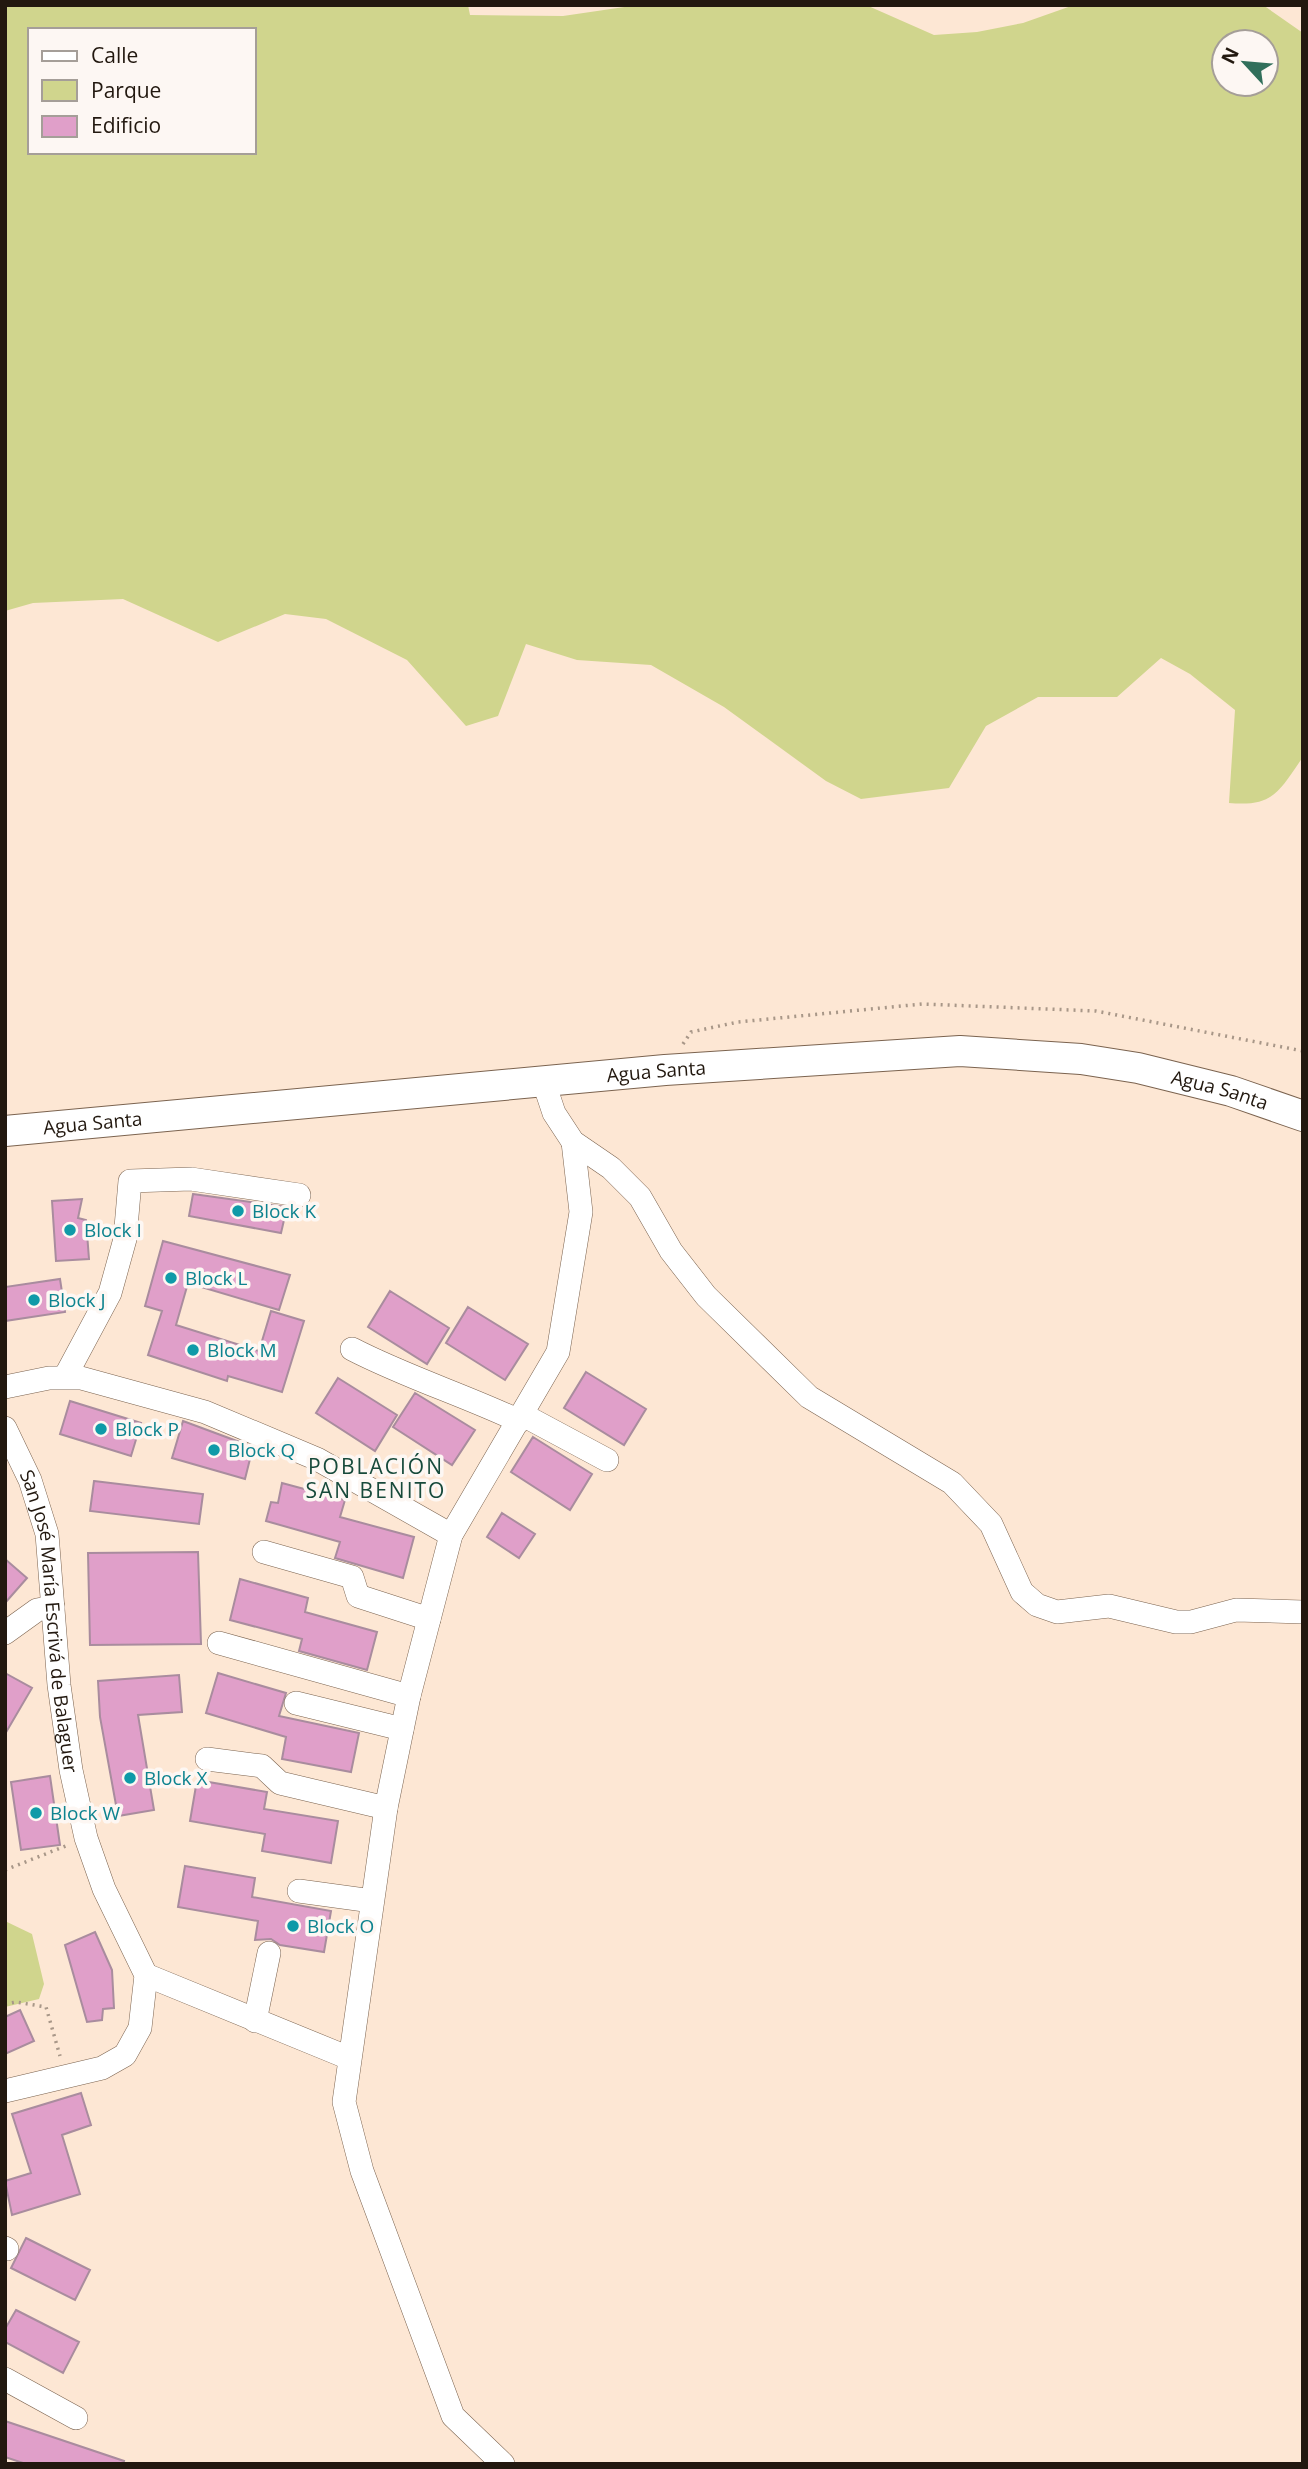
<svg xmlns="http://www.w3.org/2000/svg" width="1308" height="2469" viewBox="0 0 1308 2469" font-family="'Open Sans',sans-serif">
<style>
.green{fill:#d0d58d;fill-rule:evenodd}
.building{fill:#e09fc9;stroke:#a98c9e;stroke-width:2}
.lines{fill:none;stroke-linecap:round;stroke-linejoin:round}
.minor-casing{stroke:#7b634f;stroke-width:24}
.major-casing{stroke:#7b634f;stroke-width:32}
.path{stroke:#a89788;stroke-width:3.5;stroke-dasharray:2 5;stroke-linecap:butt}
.minor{stroke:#fff;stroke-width:23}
.major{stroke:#fff;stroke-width:30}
.culture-dot{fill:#0f9aa8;stroke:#fdf7f3;stroke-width:2.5}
.labels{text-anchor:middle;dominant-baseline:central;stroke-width:7;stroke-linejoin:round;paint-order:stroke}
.street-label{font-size:19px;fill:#22180f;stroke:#fdf7f3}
.culture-label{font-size:19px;fill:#0d838f;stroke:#fdf7f3;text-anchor:start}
.neighbourhood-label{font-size:21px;letter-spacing:2px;fill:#174a3b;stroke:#fdf7f3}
</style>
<rect width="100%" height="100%" fill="#fde7d4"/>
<path class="green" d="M5 5H468L470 15 563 16 638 5H866L934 35 977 32 1023 23 1074 5H1263L1303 33V757C1279 791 1274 807 1229 803L1235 710 1190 674 1161 658 1117 697H1038L986 726 949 788 861 799 826 781 724 707 651 665 577 660 526 644 498 716 466 726 407 660 326 619 285 614 218 642 123 599 33 603 5 611ZM30 30H254V152H30ZM1224 42H1266V84H1224Z
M5 1921 32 1934 44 1984 39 1999 5 2007Z"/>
<path class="building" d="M193 1194 287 1207 281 1233 189 1216Z
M82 1199 78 1218 86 1220 89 1259 56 1261 52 1201Z
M163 1241 290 1275 279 1310 188 1283 176 1325 259 1351 271 1311 304 1321 282 1392 228 1376 227 1381 148 1355 162 1311 145 1306Z
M60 1279 65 1312 5 1321V1287Z
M390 1291 449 1328 427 1364 368 1327Z
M468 1307 528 1344 505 1380 446 1343Z
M586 1372 646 1409 624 1445 564 1408Z
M338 1378 397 1415 375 1451 316 1413Z
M415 1393 475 1430 452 1465 393 1427Z
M70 1401 141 1423 131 1456 60 1434Z
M183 1421 253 1447 245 1479 172 1458Z
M533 1437 592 1474 570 1510 511 1472Z
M94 1481 203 1494 199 1524 90 1511Z
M282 1483 345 1500 340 1517 414 1537 403 1578 335 1558 340 1542 266 1521 271 1502 278 1503Z
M502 1513 535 1534 519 1558 487 1537Z
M198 1552 201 1644 90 1645 88 1553Z
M5 1559 27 1578 5 1603Z
M240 1579 308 1598 305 1612 377 1632 367 1670 299 1651 302 1639 230 1620Z
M5 1673 32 1688 5 1734Z
M218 1673 286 1693 279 1716 359 1733 351 1772 282 1759 286 1737 206 1713Z
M179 1675 182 1712 138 1715 154 1810 118 1816 100 1717 98 1681Z
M50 1776 60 1845 21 1850 11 1782Z
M197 1780 267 1792 264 1809 338 1821 331 1863 262 1851 265 1834 190 1821Z
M185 1866 255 1878 252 1897 331 1911 324 1952 280 1945 271 1939 255 1940 258 1921 178 1907Z
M95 1932 112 1970 114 2008 103 2009 102 2020 87 2022 65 1945Z
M20 2010 34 2041 5 2054V2017Z
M81 2093 91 2125 62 2135 80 2194 12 2215 5 2181 31 2173 12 2114Z
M26 2238 90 2270 75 2300 11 2268Z
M16 2310 79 2342 63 2373 5 2342V2329Z
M5 2421 124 2461 123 2464H26L5 2457Z"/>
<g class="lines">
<g class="minor-casing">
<g id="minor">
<path d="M544 1083 554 1113 573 1142 611 1168 640 1197 671 1251 706 1296 809 1397 952 1483 991 1524 1022 1592 1037 1605 1057 1612 1109 1606 1176 1622H1191L1236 1610 1303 1612"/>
<path d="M352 1349C406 1377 464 1395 519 1421"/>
<path d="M65 1377 110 1293 125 1239 130 1181 191 1179 299 1195"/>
<path d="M5 1387 49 1378H81L205 1412 317 1459 451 1535"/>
<path d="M523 1415 607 1460"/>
<path id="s1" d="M5 1428 30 1480 47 1534 59 1685 71 1770 86 1838 104 1889 146 1975 140 2028 125 2055 102 2068 5 2091"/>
<path d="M264 1552 352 1577 358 1596 429 1619"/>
<path d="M5 1633 37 1610 53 1607"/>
<path d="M219 1643 409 1696"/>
<path d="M296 1703 402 1729"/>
<path d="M207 1759 262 1766 280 1783 386 1808"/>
<path d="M299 1891 372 1901"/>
<path d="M146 1975 349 2058"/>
<path d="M255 2021 269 1953"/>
<path d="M5 2248 7 2249"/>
<path d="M5 2379 76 2418"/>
<path d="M503 2464 453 2416 362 2171 344 2102 386 1808 409 1696 451 1535 558 1352 581 1212 573 1142"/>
</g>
</g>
<g class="major-casing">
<g id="major">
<path id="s2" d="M5 1131 665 1070 960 1051 1081 1059 1138 1068 1231 1091 1303 1116"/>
</g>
</g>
<path class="path" d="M683 1044 691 1032 738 1022 922 1004 1096 1011 1303 1051
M5 1870 68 1845
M5 2004 16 2002 46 2007 60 2056"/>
<use href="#minor" class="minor"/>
<use href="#major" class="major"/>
</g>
<g class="culture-dot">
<circle cx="238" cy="1211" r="7"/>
<circle cx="70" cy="1230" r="7"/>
<circle cx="171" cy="1278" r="7"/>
<circle cx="34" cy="1300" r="7"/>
<circle cx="193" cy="1350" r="7"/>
<circle cx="101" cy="1429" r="7"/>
<circle cx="214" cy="1450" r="7"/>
<circle cx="130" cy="1778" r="7"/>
<circle cx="36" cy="1813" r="7"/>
<circle cx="293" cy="1926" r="7"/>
</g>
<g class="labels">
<g class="street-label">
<text stroke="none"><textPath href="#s2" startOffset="654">Agua Santa</textPath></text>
<text stroke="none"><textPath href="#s2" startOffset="1222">Agua Santa</textPath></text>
<text stroke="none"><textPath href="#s2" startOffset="88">Agua Santa</textPath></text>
<text stroke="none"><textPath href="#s1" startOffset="201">San José María Escrivá de Balaguer</textPath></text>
</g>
<g class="culture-label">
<text x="252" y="1211">Block K</text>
<text x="84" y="1230">Block I</text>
<text x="185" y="1278">Block L</text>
<text x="48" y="1300">Block J</text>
<text x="207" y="1350">Block M</text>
<text x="115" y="1429">Block P</text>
<text x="228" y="1450">Block Q</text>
<text x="144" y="1778">Block X</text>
<text x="50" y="1813">Block W</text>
<text x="307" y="1926">Block O</text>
</g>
<g class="neighbourhood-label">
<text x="376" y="1466">POBLACIÓN<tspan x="376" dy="24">SAN BENITO</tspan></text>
</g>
</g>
<rect width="1308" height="2469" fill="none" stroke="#22180f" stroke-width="14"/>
<rect x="28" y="28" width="228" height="126" fill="#fdf7f3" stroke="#a59e98" stroke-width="2"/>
<rect x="42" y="51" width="35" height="10" fill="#ffffff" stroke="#a59e98" stroke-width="2"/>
<text x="91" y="63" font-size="21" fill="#22180f">Calle</text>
<rect x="42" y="80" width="35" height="21" fill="#d0d58d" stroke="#a59e98" stroke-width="2"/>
<text x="91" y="98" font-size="21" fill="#22180f">Parque</text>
<rect x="42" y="116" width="35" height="21" fill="#e09fc9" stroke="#a59e98" stroke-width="2"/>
<text x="91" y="133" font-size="21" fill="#22180f">Edificio</text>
<g transform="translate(1245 63) rotate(296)"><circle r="33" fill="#fdf7f3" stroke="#a59e98" stroke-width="2"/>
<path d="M0-5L12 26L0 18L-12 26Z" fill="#316f5b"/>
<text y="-10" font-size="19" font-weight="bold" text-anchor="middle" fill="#22180f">N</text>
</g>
</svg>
